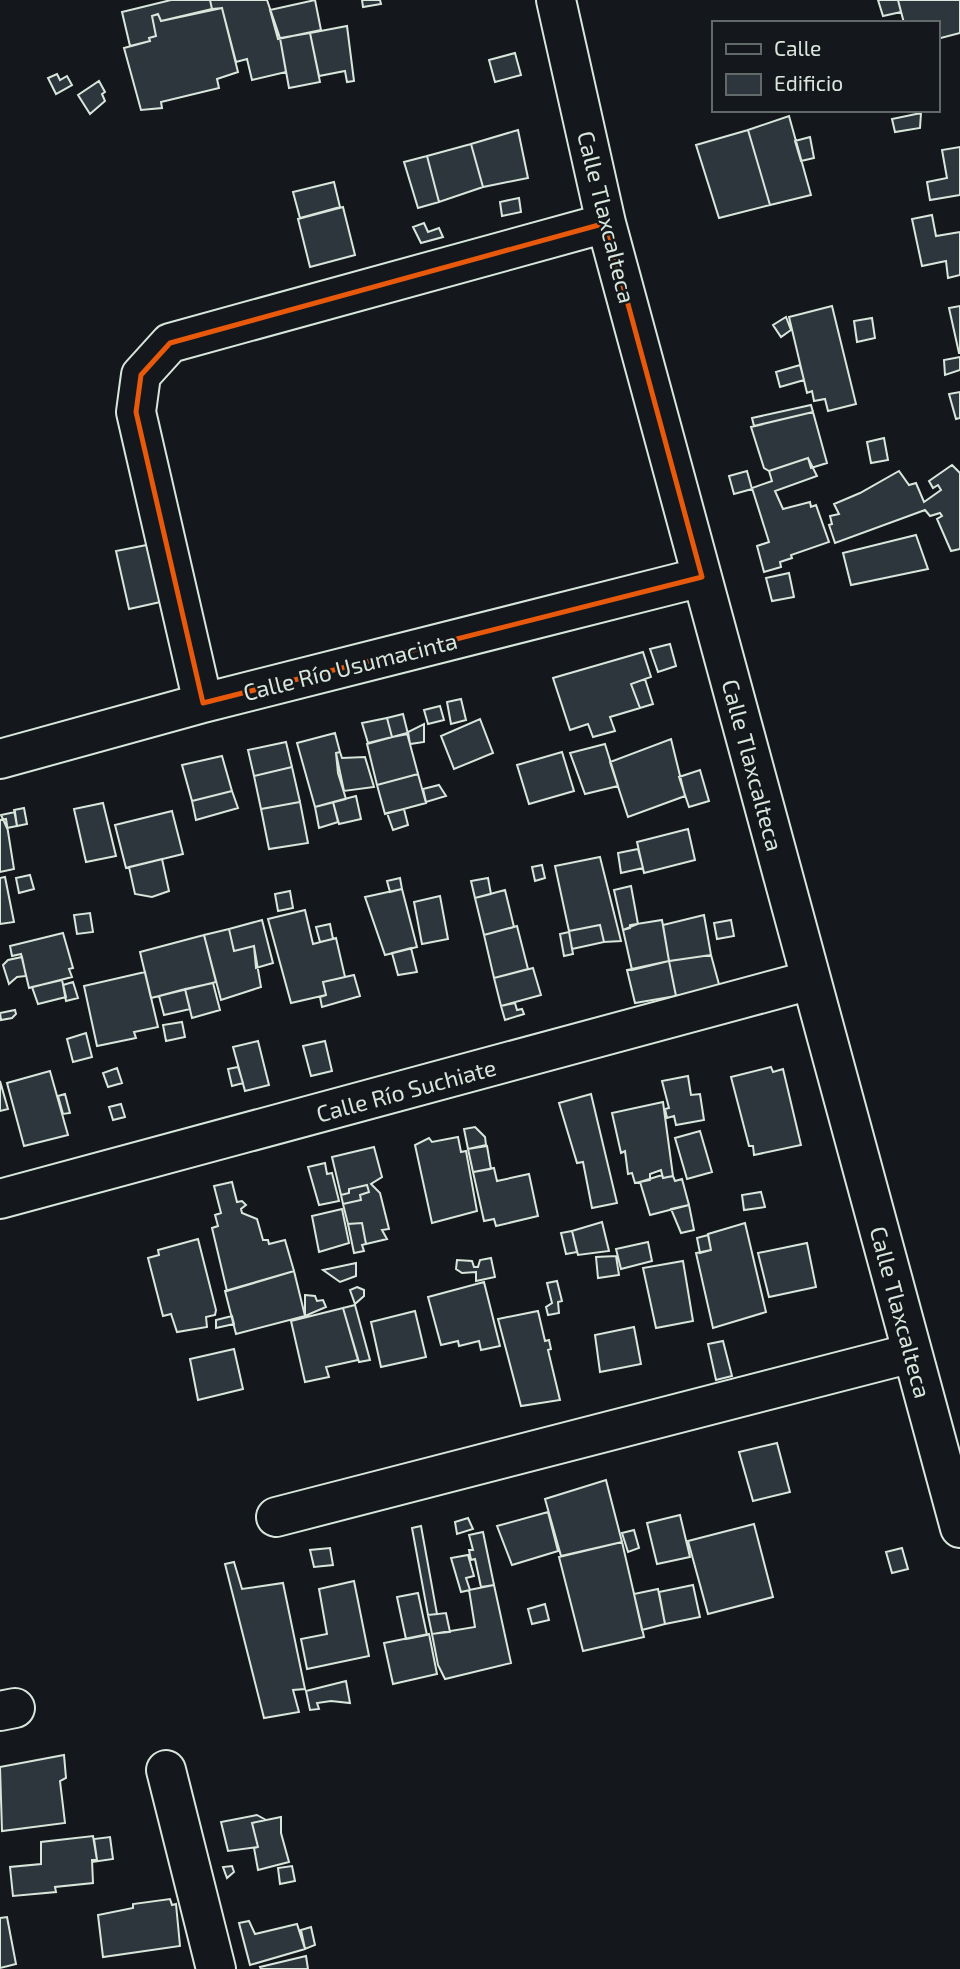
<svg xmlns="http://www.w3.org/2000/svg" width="960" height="1969" viewBox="0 0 960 1969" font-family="'Exo 2',sans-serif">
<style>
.building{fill:#2c363c;stroke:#d8e6dc;stroke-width:2}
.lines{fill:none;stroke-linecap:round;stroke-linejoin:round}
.minor-casing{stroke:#d8e6dc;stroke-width:42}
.minor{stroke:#14181c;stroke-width:38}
.marked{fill:none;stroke:#e8590c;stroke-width:5;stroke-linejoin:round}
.labels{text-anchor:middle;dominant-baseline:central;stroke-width:5;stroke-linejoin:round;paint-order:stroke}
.street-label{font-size:23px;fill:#d8e6dc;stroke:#14181c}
</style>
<rect width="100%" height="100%" fill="#14181c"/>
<path class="building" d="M171 0H210L212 9 161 21 158 14 152 16 156 36 149 38 150 41 130 46 122 12Z
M210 0H267L280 38 286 72 252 80 247 59 236 62 222 8 212 9Z
M315 0 321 30 278 39 270 10Z
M362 0H380L381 4 363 7Z
M878 0H898L901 12 883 16Z
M898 0H960V33L937 39V23H904Z
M222 8 238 72 217 79 219 88 161 102 162 108 141 110 124 48 150 41 149 38 156 36 152 16 158 14 161 21Z
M347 26 354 81 347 82 345 71 319 76 310 33Z
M310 33 320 82 289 88 280 38Z
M515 53 521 75 495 82 489 60Z
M57 74 60 80 67 76 72 85 56 94 48 78Z
M99 81 105 92 102 94 105 101 90 114 78 95Z
M921 113 920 128 895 132 892 119Z
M789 116 811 195 770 205 748 130Z
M518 130 528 178 483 187 471 144Z
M748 130 770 205 719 218 696 145Z
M810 137 814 158 801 161 795 141Z
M471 144 483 187 439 202 427 156Z
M960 147V195L930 200 927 182 947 178 942 150Z
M427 156 439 202 418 208 404 162Z
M334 182 340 207 300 218 293 192Z
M519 198 521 212 502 216 500 202Z
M343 207 355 255 310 267 298 219Z
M932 215 936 236 960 232V275L948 278 946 261 922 266 912 219Z
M424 223 428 232 439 228 443 237 421 243 413 227Z
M832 306 856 404 828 411 825 399 814 401 812 391 807 393 789 317Z
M960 306V353H959L949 308Z
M786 317 791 330 781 337 773 325Z
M872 318 875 338 857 342 854 321Z
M960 357V370L945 375 944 360Z
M800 365 804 380 780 387 776 372Z
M960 392V418L956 419 949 394Z
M811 405 813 412 754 426 752 418Z
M813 412 827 463 811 468 808 458 769 471 764 468 751 427Z
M884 438 888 460 871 463 867 442Z
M808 458 817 476 775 491 783 509 810 502 811 507 816 505 829 542 791 555 792 558 780 562 781 567 764 572 757 546 769 542 752 488 772 481 769 471Z
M952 465 960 473V549L951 551 937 519 942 516 940 513 930 516 925 510 835 543 829 525 832 524 830 516 839 514 834 504 860 493 899 471 909 485 916 483 924 502 941 490 938 485 933 488 929 481Z
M747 471 752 489 734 494 729 476Z
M916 535 928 569 851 585 843 553Z
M162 542 174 599 129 609 116 551Z
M789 573 794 597 772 601 766 578Z
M670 644 676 666 658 672 650 649Z
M643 652 651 677 631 684 640 708 610 717 615 731 593 737 588 724 570 730 553 678Z
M645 679 653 704 640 708 631 684Z
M461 699 466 720 451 724 447 702Z
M440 706 444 720 428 724 424 710Z
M403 714 408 734 392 737 387 718Z
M387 718 392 737 368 743 362 723Z
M480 719 493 753 454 769 441 736Z
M424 724V742L410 744 408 732Z
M335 733 340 752 336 753 338 773 346 799 315 807 297 743Z
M407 733 418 774 377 785 367 744Z
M671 739 685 796 628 817 610 762Z
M286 742 292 767 254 776 248 750Z
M605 744 618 786 585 794 570 753Z
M340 752 342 758 365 757 374 787 344 791 336 753Z
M562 752 574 791 529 804 517 765Z
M222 756 232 791 192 801 182 765Z
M292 767 300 802 261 809 254 776Z
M700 770 709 801 689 807 679 777Z
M418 774 426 803 385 814 377 785Z
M439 785 446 796 426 802 423 789Z
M232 791 238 808 196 820 192 801Z
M356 796 361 819 339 824 333 802Z
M300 802 308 843 269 849 261 809Z
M333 802 338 822 319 828 315 807Z
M103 803 116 856 86 862 74 809Z
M24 808 27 824 17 826 14 810Z
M404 809 408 825 393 830 387 813Z
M172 811 183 854 126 868 115 825Z
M15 812 17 826 7 828 1 815Z
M6 819 14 869 0 872V820Z
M688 829 695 860 644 873 637 842Z
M638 849 643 868 621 873 618 853Z
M600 857 621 941 604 942 600 925 569 931 555 866Z
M162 859 169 891 152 897 135 894 129 867Z
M542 865 545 878 535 881 532 867Z
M30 875 34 889 19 893 16 878Z
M5 877 14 922 0 924V878Z
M400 878 402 889 390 892 387 881Z
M488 878 491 894 475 898 471 881Z
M631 886 638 924 623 930 614 890Z
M402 889 417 947 385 955 365 897Z
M505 890 514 927 484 935 475 898Z
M290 891 293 908 278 911 275 894Z
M440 896 448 939 422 944 414 902Z
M305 910 313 944 336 938 345 977 323 982 326 995 291 1003 268 919Z
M90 913 93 932 77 934 74 915Z
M704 915 711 955 669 961 663 925Z
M262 920 273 963 256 968 254 946 234 951 229 929Z
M662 920 669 961 632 970 623 930 630 928V925Z
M731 920 734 936 717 939 714 923Z
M330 924 333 939 320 942 316 927Z
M600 925 604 942 572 949 569 931Z
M517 926 528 969 494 978 484 935Z
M229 929 234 951 254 946 261 987 221 1000 204 935Z
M569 932 573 954 564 956 560 934Z
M63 933 73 968 69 969 72 977 29 988 21 954 12 956 10 946Z
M204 935 216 982 151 998 140 952Z
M411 948 417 972 398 975 392 953Z
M711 955 720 988 676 996 669 961Z
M22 957 26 976 17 977 9 984 3 965 8 960Z
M669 961 676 996 635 1003 627 970Z
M533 968 541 995 501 1006 494 978Z
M145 972 158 1027 134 1032 136 1038 97 1046 84 986Z
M354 975 360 996 322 1007 320 997 326 995 323 982Z
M62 980 66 997 38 1004 32 987Z
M73 982 78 998 66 1001 63 985Z
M213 983 220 1010 192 1018 185 989Z
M185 989 190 1009 164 1015 159 996Z
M515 1003 517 1010 522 1009 524 1014 505 1020 501 1006Z
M15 1010 16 1014 12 1018 1 1020 0 1013Z
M182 1022 185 1037 166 1041 163 1025Z
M86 1033 92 1057 73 1062 67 1039Z
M258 1041 269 1085 245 1091 233 1047Z
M325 1041 332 1071 311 1076 303 1046Z
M238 1067 243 1083 232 1086 228 1069Z
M771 1067 773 1072 783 1069 801 1145 754 1155 753 1146H749L731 1077Z
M117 1068 122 1083 108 1087 103 1073Z
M50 1071 68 1135 24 1146 7 1083Z
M688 1076 691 1095 700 1094 704 1120 676 1125 674 1116 667 1118 665 1109 669 1108 662 1081Z
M0 1081 8 1109 0 1111Z
M65 1094 70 1113 63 1114 58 1096Z
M591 1094 617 1203 592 1208 583 1162 577 1163 559 1103Z
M663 1102 673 1176 663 1178 661 1170 650 1174V1180L635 1183 632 1173 628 1174 625 1151 621 1153 612 1113Z
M121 1104 125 1117 113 1120 109 1107Z
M475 1127 485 1137 486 1145 468 1149 464 1129Z
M700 1131 712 1172 687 1179 675 1138Z
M458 1137 461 1152 466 1151 477 1211 432 1223 415 1145 429 1138 432 1142Z
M487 1146 491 1169 473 1172 468 1149Z
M374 1147 382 1177 371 1184 380 1193 389 1229 382 1230 387 1239 366 1244 362 1223 348 1224 343 1204 361 1200 360 1195 369 1192 367 1185 349 1189V1193L341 1195 332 1157Z
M325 1163 327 1174 332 1173 339 1201 319 1205 308 1167Z
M494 1168 497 1181 529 1174 538 1216 496 1226 494 1219 484 1221 473 1172Z
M662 1175 663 1178 673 1176 675 1181 682 1179 689 1205 650 1215 640 1182Z
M232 1182 237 1202 242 1201 246 1205 241 1209 242 1213 257 1219 263 1240H268L269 1244 285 1240 294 1271 227 1291 212 1228 218 1226 215 1215 221 1213 214 1186Z
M367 1185 369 1192 360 1195 361 1200 343 1204 341 1195 349 1193V1189Z
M761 1192 765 1207 744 1210 742 1195Z
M689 1205 694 1230 681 1233 671 1209Z
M342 1209 349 1243 319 1252 312 1216Z
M602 1222 609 1251 578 1255 572 1231Z
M362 1223 366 1244 362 1245 364 1251 354 1253 348 1224Z
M745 1223 766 1312 713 1328 696 1253 711 1250 708 1234Z
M572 1231 577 1252 566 1254 561 1233Z
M708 1235 711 1250 700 1253 697 1238Z
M198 1239 216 1310 215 1315 206 1317 207 1327 177 1332 171 1314 163 1316 148 1258 159 1255 158 1250Z
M648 1242 652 1261 621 1269 616 1249Z
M807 1243 816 1287 769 1297 758 1253Z
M616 1256 619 1275 598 1278 596 1257Z
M491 1258 495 1277 476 1281V1272L462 1273 456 1269 457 1260 472 1261 474 1267H478L480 1260Z
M683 1261 693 1321 656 1328 643 1268Z
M356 1263V1276L340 1282 323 1270Z
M294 1271 305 1316 236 1334 225 1291Z
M557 1281 562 1301 558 1302 559 1313 548 1315 546 1307 552 1303 547 1283Z
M484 1282 500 1346 481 1350 479 1341 459 1346 458 1341 441 1345 428 1297Z
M357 1287 364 1290V1296L355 1304 350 1290Z
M305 1295 315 1296 317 1301 323 1300 326 1307 305 1316Z
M355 1305 370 1360 359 1362 343 1308Z
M343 1308 358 1360 326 1367 329 1377 305 1382 291 1321Z
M415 1311 426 1357 381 1367 371 1322Z
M538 1311 545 1341 549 1340 551 1349 548 1350 560 1400 521 1406 498 1319Z
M232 1316 234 1324 216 1328V1320Z
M634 1327 641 1364 600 1372 595 1335Z
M723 1341 732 1376 716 1380 708 1344Z
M234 1349 243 1389 198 1400 190 1359Z
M777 1443 790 1492 753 1501 739 1452Z
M606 1480 622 1542 561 1556 545 1499Z
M548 1512 558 1551 512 1565 497 1526Z
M680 1515 690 1557 657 1564 647 1523Z
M468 1518 473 1529 457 1534 455 1522Z
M754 1524 773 1597 708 1614 688 1541Z
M421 1526 437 1614 428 1615 412 1528Z
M634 1530 639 1548 628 1552 622 1533Z
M483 1532 494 1585 481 1587 475 1559 471 1560 469 1550H473L469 1535Z
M622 1542 644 1637 583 1651 559 1557Z
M330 1548 333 1565 314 1567 310 1550Z
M902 1548 908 1569 892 1573 886 1552Z
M468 1555 474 1576 466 1578 470 1590 461 1592 451 1558Z
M234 1562 242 1589 283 1583 305 1689 293 1690 299 1712 264 1718 225 1564Z
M354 1581 369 1656 307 1669 301 1639 327 1634 319 1589Z
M494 1585 511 1663 445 1679 438 1665 432 1634 475 1627 469 1590Z
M693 1585 700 1617 665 1624 659 1592Z
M658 1589 665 1624 642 1630 634 1594Z
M418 1593 427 1635 406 1639 397 1597Z
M545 1604 549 1620 532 1624 528 1609Z
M446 1613 450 1632 432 1634 428 1615Z
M429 1634 437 1674 393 1684 384 1643Z
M346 1681 350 1703 331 1701 317 1703 319 1709 310 1710 306 1691Z
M64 1755 66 1778 60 1781 65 1823 2 1831 0 1767Z
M257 1815 266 1820 252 1823 258 1847 228 1851 221 1822Z
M281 1817V1833L289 1862 258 1870 254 1848 258 1847 252 1823Z
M93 1836 97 1860H92L93 1883 55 1887 56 1892 13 1896 10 1867 41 1864V1842Z
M110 1837 113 1859 92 1862 97 1860 94 1839Z
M232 1866 234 1872 227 1878 223 1867Z
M292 1866 295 1881 280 1884 278 1868Z
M170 1899 172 1905 176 1904 180 1946 103 1957 98 1915 133 1908V1904Z
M7 1917 16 1964 0 1968V1918Z
M249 1921 255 1934 297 1924 305 1949 250 1965 239 1923Z
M311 1927 315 1945 305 1949 301 1930Z
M306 1956 308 1969H261L260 1967Z"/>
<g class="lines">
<g class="minor-casing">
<path id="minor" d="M556 0 606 223 960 1528
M203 703 136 412 141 375 170 343 606 223
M0 759 203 703 702 577
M0 1199 811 980
M276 1517 912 1353
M0 1711 15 1708
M166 1770 216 1969"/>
</g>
<use href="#minor" class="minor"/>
</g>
<path class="marked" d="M606 223 702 577 203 703 136 412 141 375 170 343Z"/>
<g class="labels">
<g class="street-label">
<text transform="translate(607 217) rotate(76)">Calle Tlaxcalteca</text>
<text transform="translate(350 666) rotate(-14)">Calle Río Usumacinta</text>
<text transform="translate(753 765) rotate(75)">Calle Tlaxcalteca</text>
<text transform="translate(406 1090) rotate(-15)">Calle Río Suchiate</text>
<text transform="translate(901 1312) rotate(75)">Calle Tlaxcalteca</text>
</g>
</g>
<rect x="712" y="21" width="228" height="91" fill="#14181c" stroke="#626a69" stroke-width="2"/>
<rect x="726" y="44" width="35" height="10" fill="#14181c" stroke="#626a69" stroke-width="2"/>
<text x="774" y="56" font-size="21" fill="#d8e6dc">Calle</text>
<rect x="726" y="74" width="35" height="21" fill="#2c363c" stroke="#626a69" stroke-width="2"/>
<text x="774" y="91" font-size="21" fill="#d8e6dc">Edificio</text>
</svg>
